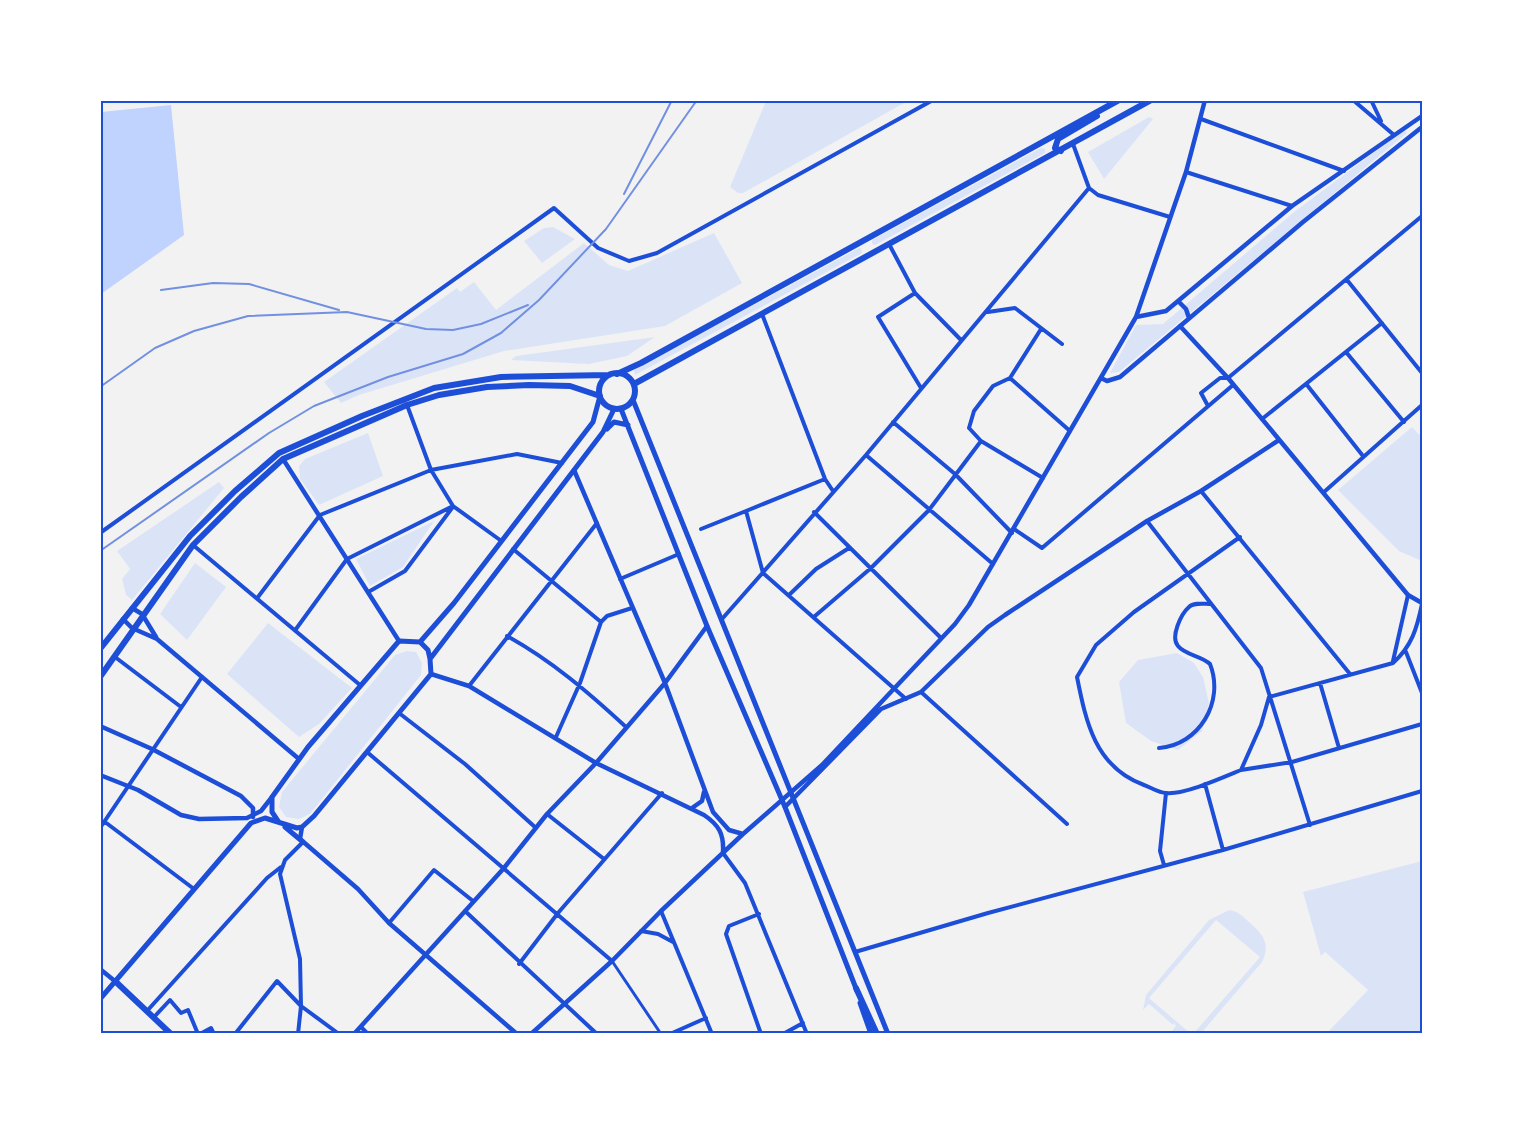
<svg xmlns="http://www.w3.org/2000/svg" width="1523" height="1134" viewBox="0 0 1523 1134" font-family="'Nunito Sans',sans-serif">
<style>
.green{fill:#dbe4f7}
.water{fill:#bfd3fe}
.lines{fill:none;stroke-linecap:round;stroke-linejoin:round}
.pedestrian{stroke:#1d4ed8;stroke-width:3}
.minor{stroke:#1d4ed8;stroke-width:4}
.tertiary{stroke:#1d4ed8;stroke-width:4.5}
.secondary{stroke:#1d4ed8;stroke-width:5}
.primary{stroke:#1d4ed8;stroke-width:6}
.rail{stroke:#7290e2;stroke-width:2}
.neatline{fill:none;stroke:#1d4ed8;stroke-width:2}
</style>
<rect width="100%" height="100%" fill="#f2f2f2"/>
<path class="green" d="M902 101 906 102 743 193H738L730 187 766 101Z
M1149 117 1153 119 1104 179 1088 152Z
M1404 130 1407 133 1119 372 1110 373 1136 325 1163 324 1294 212Z
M1041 148 1045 149V153L875 245 872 244V240Z
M553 227 575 239 542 263 524 241 544 228Z
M714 233 742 283 665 326 504 351 359 395 341 403 324 382 457 288 460 292 474 282 496 310 584 243 609 265 628 271Z
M859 248H861L862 253 635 375 634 370Z
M655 337 627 356 589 364 511 360 516 356Z
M1412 427 1422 438V561L1399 551 1338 490Z
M368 433 383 476 319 505 300 479 299 466 305 459Z
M219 482 224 488 132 600 126 595 122 579 130 569 117 551Z
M434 521 403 567 370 586 356 559Z
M195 563 226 587 187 640 160 614Z
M268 623 352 688 319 724 299 737 227 674Z
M407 651 416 652 422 663 421 675 310 814 299 819 286 817 279 807 282 792 395 655Z
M1177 653 1194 663 1203 677 1209 703 1202 731 1178 750 1151 741 1126 723 1119 682 1138 660Z
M1422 861V1033H1327L1368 990 1325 952 1321 956 1303 892Z
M1229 910C1238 911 1242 916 1249 922 1263 934 1271 944 1262 962L1203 1031 1194 1033 1260 957 1216 920 1149 998 1190 1033H1170L1176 1026 1174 1023 1173 1025 1149 1004 1143 1010 1146 995 1209 920Z"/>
<path class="water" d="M171 105 184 235 101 294V112Z"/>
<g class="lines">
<path class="pedestrian" d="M612 961 661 1034"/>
<path class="minor" d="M1353 100 1394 135
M1371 100 1381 121
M1201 119 1344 171
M1073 144 1089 188 1098 195 1170 217
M1186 172 1292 206
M889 244 915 293 961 340
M1347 280 1422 373
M915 293 878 317 921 388
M988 312 1015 308 1062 344
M762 314 825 479 833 491
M1346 352 1404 422
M1010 378 1070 431
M1307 385 1363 456
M407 405 431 470 453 506 500 540
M1208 406 1201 393 1220 378H1228L1422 216
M1262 419 1382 323
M893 422 955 474 1012 533
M981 441 1043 478
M866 455 993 564
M1201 491 1350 674
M1324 492 1422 405
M746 511 825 479
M814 512 941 638
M1147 521 1261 668 1310 825
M701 529 746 511 763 573 906 699
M1014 529 1042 548 1233 385
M100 533 554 208 598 248 629 261 657 253 933 100
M1240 537 1134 612 1096 645 1077 677C1086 722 1095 767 1144 785 1150 787 1159 793 1166 793 1184 795 1224 777 1241 770L1261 725 1269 697 1393 663C1412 646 1417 628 1422 604
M193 545 360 685
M513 549 601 622
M620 579 679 554
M370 591 405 571 452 508
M789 595 816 569 849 548
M258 597 320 515 431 470 517 454 562 463
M815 616 871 568 929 510 981 441 969 428 974 411 993 386 1010 378 1041 329
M722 619 866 455 1089 188
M296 629 347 559 453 506
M507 636C552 661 588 692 626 727
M1406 652 1422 693
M115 657 181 707
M1393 661 1408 595
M1320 683 1339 748
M469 686 597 523
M921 692 1067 824
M399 713 465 764 536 828
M556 737 580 683 601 622 607 616 632 608
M1159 748C1199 745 1225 702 1210 664 1202 656 1185 655 1178 646 1170 637 1181 614 1189 607 1194 602 1204 604 1211 604
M367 752 612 961
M1241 770 1292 762 1422 724
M1205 784 1223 850
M547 814 604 859
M105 822 194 889
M100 828 202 677
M723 853 745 883 807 1034
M1164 865 1160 851 1166 793
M465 911 597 1034
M661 911 712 1034
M759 914 729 926 726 934 761 1034
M389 923 434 870 473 901
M641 931 658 934 673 942
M855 952 988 913 1223 850 1422 791
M519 964 558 913 662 793
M147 1011 267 878 281 867
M154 1017 170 1000 181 1013 188 1010 198 1034
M361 1027 368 1034
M200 1034 211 1028 214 1034
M235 1034 277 981 301 1006 339 1034
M298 1034 301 1006 300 959 280 874 285 860 303 842
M670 1034 706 1018
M783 1034 803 1023"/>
<path class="tertiary" d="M1179 302 1186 309 1189 318
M1136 317 1166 311 1292 206 1422 116
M1180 326 1228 378 1408 595 1422 603
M1101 378 1107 381 1120 377 1303 222 1422 127
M283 459 399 641
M574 470 665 683 713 812 729 830 743 834
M132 608 142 614 156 637
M123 619 132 628 157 639 299 759
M431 674 469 686 596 763 704 815C719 825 724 834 723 852
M100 726 152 749 241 796 253 808V817
M100 775 138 790 181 815 199 819 247 818 261 811 272 797
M785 807 881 709 921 692 988 627 1005 615 1147 521 1201 491 1279 440
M692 808 702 801 704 792
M302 827 300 839 358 889 389 923 517 1034
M100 969 116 982
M354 1034 504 868 547 814 596 763 665 683 707 626
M531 1034 612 961 661 911 743 834 822 765 955 624 969 605 1136 317 1186 172 1205 100"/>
<path class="secondary" d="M633 400 888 1034
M621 409 707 626 785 807 857 991
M607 429 614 422 628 425
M420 642 428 650 430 659
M278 821 272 812V797L308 747 399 641 420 642 454 603 593 422 600 396
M285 827 303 842
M100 999 251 823 265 818 297 828 302 827 314 816 431 674 430 659 603 432 614 409
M860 1003 871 1034"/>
<path class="primary" d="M1061 151 1055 148 1058 139 1097 116
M599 391a18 18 0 1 1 36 0a18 18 0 1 1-36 0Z
M617 374 641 363 1119 100
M634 384 1151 100
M100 649 190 536 235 491 279 453 362 416 434 388 501 377 609 375
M100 677 193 545 241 497 283 459 407 405 439 395 487 387 529 385 570 386 600 396
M116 982 171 1034
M856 988 877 1034"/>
<path class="rail" d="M624 194 672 100
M161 290 213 283 249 284 339 310
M100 387 155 348 194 331 248 316 347 312 426 329 453 330 481 324 528 305
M100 551 269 433 314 406 388 377 463 354 501 333 539 300 606 229 697 100"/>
</g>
<rect width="1523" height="1134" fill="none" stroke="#ffffff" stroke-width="204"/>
<rect x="102" y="102" width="1319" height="930" class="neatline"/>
</svg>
